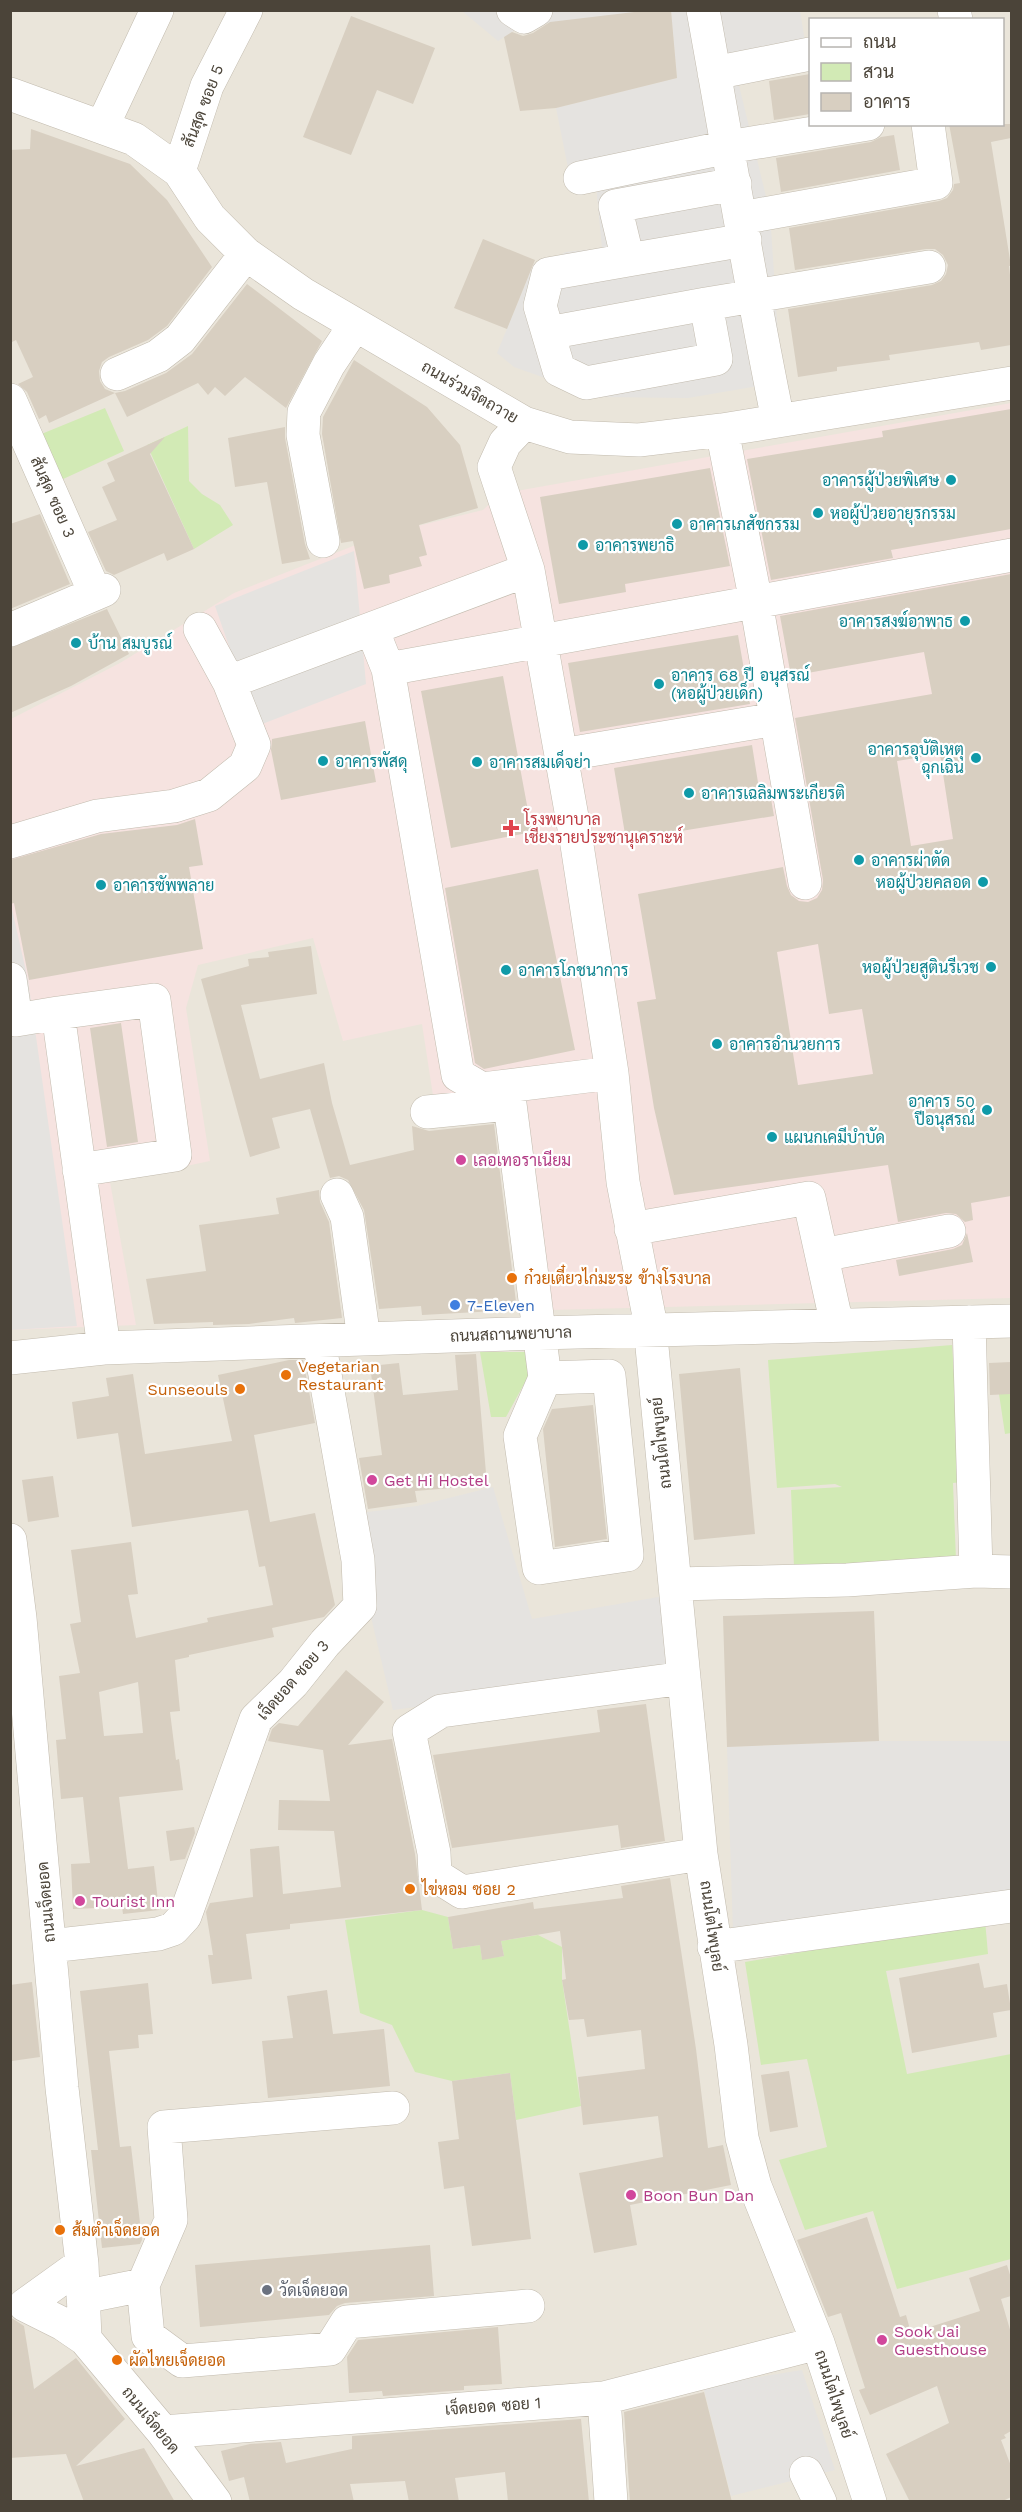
<svg xmlns="http://www.w3.org/2000/svg" width="1022" height="2512" viewBox="0 0 1022 2512" font-family="'Work Sans',Sarabun,sans-serif">
<style>
.residential{fill:#eae5da;fill-rule:evenodd}
.medical{fill:#f6e3e0}
.green{fill:#d2eab5}
.parking{fill:#e5e3e0}
.building{fill:#d8cfc1;fill-rule:evenodd}
.lines{fill:none;stroke-linecap:round;stroke-linejoin:round}
.minor-casing{stroke:#c2bbae;stroke-width:34}
.minor{stroke:#fff;stroke-width:33}
.culture-dot{fill:#0f9aa8;stroke:#fff;stroke-width:2}
.health-dot{fill:#e0444e;stroke:#fff;stroke-width:2}
.hotel-dot{fill:#d1479c;stroke:#fff;stroke-width:2}
.food-dot{fill:#e8710a;stroke:#fff;stroke-width:2}
.shop-dot{fill:#3f7fe0;stroke:#fff;stroke-width:2}
.worship-dot{fill:#6b7280;stroke:#fff;stroke-width:2}
.labels{text-anchor:middle;dominant-baseline:central;stroke-width:4.5;stroke-linejoin:round;paint-order:stroke}
.street-label{font-size:16px;fill:#4b4439;stroke:#fff}
.culture-label{font-size:16px;fill:#0d838f;stroke:#fff;text-anchor:start}
.health-label{font-size:16px;fill:#be3a42;stroke:#fff;text-anchor:start}
.hotel-label{font-size:16px;fill:#b23c85;stroke:#fff;text-anchor:start}
.food-label{font-size:16px;fill:#c56008;stroke:#fff;text-anchor:start}
.shop-label{font-size:16px;fill:#366cbe;stroke:#fff;text-anchor:start}
.worship-label{font-size:16px;fill:#5b616d;stroke:#fff;text-anchor:start}
</style>
<rect width="100%" height="100%" fill="#f6f3ec"/>
<path class="residential" d="M11 11H1011V2501H11ZM810 20H1002V124H810Z"/>
<path class="medical" d="M1011 403V1298L550 1310 516 1100 434 1102 422 1024 343 1041 313 938 198 965 186 1008 210 1161 110 1182 136 1325 11 1330V719L120 663 234 593 381 535 483 510 500 494Z"/>
<path class="green" d="M105 408 124 451 61 480 39 435Z
M188 426 189 481 202 494 220 505 233 525 194 549 147 445Z
M952 1345 962 1482 953 1483 956 1560 794 1567 791 1490 842 1487 835 1484 777 1488 768 1360Z
M480 1352H528L529 1375 506 1417H491Z
M999 1394H1011V1433L1005 1434Z
M422 1910 448 1917 453 1949 480 1945 482 1959 504 1956 501 1941 538 1935 562 1947V1980L581 2106 516 2120 510 2073 452 2081 415 2072 392 2025 360 2013 345 1920Z
M985 1920 988 1954 886 1971 907 2074 1011 2054V2259L897 2289 873 2211 805 2230 779 2160 827 2147 807 2059 761 2065 745 1962Z"/>
<path class="parking" d="M462 11H651L521 26 498 41Z
M671 11H800L807 54 735 69 770 213 781 382 688 398 599 397 514 367 497 353 531 270 566 252 602 248 596 185 571 183 556 108 677 78Z
M354 551 366 684 257 726 215 606Z
M11 905 28 980 77 1326 11 1330Z
M493 1487 532 1619 664 1596 672 1673 393 1710 371 1617 359 1513 417 1506Z
M879 1741H1011V1895L733 1932 727 1747Z
M802 2370 835 2470 731 2496 703 2386Z"/>
<path class="building" d="M651 10H671L677 78 556 108 520 111 504 37 512 32 523 36 533 33 550 22Z
M351 16 435 48 413 104 377 90 351 155 303 137Z
M810 74V114L774 120 769 81Z
M949 124H1011V138L991 142 1011 266H1009L1011 284V345L981 350 979 342 889 355 890 360 837 367V371L798 377 788 309 932 285 941 281 946 274 948 265 943 255 935 249H926L795 270 789 228 939 201 947 198 953 190 954 184 960 183Z
M31 129 130 164 167 200 212 267 167 326 148 340 109 357 102 362 99 371 100 381 105 389 115 393 49 423 46 415 39 419 27 392 18 384 33 377 16 340 10 343V150L30 149Z
M894 135 900 170 781 192 776 158 871 142 881 137Z
M483 239 535 260 507 329 454 308Z
M247 284 322 341 286 408 245 377 225 396 215 387 208 395 198 383 127 417 115 393 125 391 166 373 192 354Z
M354 360 427 407 460 445 478 508 419 525 427 555 419 557 422 566 389 575 390 583 364 589 353 541 341 543 322 434 323 417Z
M1011 409V529L891 550 893 558 771 580 747 459 883 437 882 431Z
M285 427V438L305 544 310 559 282 564 267 482 235 487 228 438Z
M165 437 150 454 194 549 167 561 164 553 114 575 106 571 88 532 117 520 102 487 115 481 107 463Z
M710 468 730 566 625 584 626 592 559 604 540 497Z
M40 514 70 584 10 609V524Z
M1011 574V1196L971 1203 973 1220 965 1222 956 1214 946 1213 898 1222 888 1165 674 1195 654 1108 637 1002 656 999 638 894 783 867 787 886 791 895 799 901 808 902 817 898 822 890 823 880 795 718 932 694 924 652 791 676 780 616ZM940 754 953 839 911 846 897 761ZM818 944 829 1014 862 1009 873 1074 798 1085 777 952Z
M107 609 129 654 71 686 10 713V648Z
M738 635 750 704 580 732 568 663Z
M503 676 532 832 451 848 421 691Z
M365 721 376 782 281 800 271 750 272 739Z
M752 745 760 795 770 793 774 816 626 840 614 768Z
M195 819 203 865 189 867 203 949 29 980 14 903 10 904V860L101 834 177 825Z
M538 869 575 1050 484 1069 475 1063 445 888Z
M311 946 317 994 241 1005 260 1079 324 1063 332 1103 350 1165 414 1150 412 1126 429 1131 494 1124 517 1310 422 1315 421 1306 379 1309 364 1210 348 1180 339 1176 330 1178 310 1109 272 1118 280 1148 250 1157 201 979 249 966 248 959 269 957 268 952Z
M121 1023 138 1142 107 1147 90 1028Z
M319 1190 320 1202 329 1222 342 1318 295 1323 294 1318 249 1324 213 1325V1322L154 1324 146 1279 206 1271 199 1225 279 1214 276 1198Z
M967 1233 973 1262 899 1276 896 1260 953 1249 962 1245Z
M476 1354 487 1485 415 1491 417 1502 368 1509 359 1458 382 1455 370 1366 399 1363 403 1395 458 1390 455 1355Z
M289 1360H303L315 1423 254 1435 270 1522 315 1513 335 1605 324 1617 272 1628 274 1637 189 1655V1657L175 1660 180 1711 170 1712 176 1760 179 1759 183 1790 119 1797 128 1869 154 1866 159 1910 123 1914 122 1907 73 1909 71 1864 90 1863 83 1797 61 1799 56 1740 66 1739 59 1676 80 1673 70 1624 81 1622 71 1550 131 1542 138 1594 128 1595 136 1638 208 1622 207 1618 273 1605 265 1566 259 1567 248 1510 132 1527 118 1433 77 1439 72 1402 109 1396 106 1378 133 1374 145 1454 232 1441 218 1375ZM138 1682 143 1733 104 1736 99 1692Z
M1011 1362V1394L990 1395 989 1363Z
M740 1368 755 1534 694 1540 679 1374Z
M593 1405 607 1539 555 1547 543 1429 552 1409Z
M53 1476 59 1517 28 1522 22 1480Z
M874 1611 879 1741 727 1747 723 1616Z
M346 1670 384 1702 348 1745 392 1739 415 1854 422 1910 290 1924V1929L246 1934 252 1979 212 1984 208 1955H213L206 1912 210 1903 253 1897 250 1849 279 1846 283 1894 341 1887 334 1831 278 1830 279 1800 330 1801 323 1750 268 1741 272 1729 279 1723 298 1726Z
M646 1704 665 1841 621 1848 618 1825 452 1848 433 1755 600 1732 597 1710Z
M194 1827 195 1833 185 1859 170 1861 166 1831Z
M670 1878 696 2049 708 2148 723 2145 731 2185 630 2205 637 2245 594 2253 579 2173 663 2157 658 2116 583 2125 578 2077 645 2069 641 2030 587 2037 584 2019 569 2020 562 1980 566 1979 560 1931 501 1941 504 1956 482 1960 480 1945 453 1949 448 1917 533 1902 534 1909 623 1898 621 1886Z
M979 1963 984 1988 1007 1984 1011 2010 993 2013 997 2037 912 2053 899 1978Z
M32 1982 40 2057 12 2061 10 1985Z
M148 1983 153 2034 138 2035 139 2048 109 2051 120 2147 131 2146 142 2240 140 2244 102 2248 91 2150H98L80 1991Z
M327 1990 333 2034 384 2029 390 2086 268 2098 262 2041 293 2038 287 1996Z
M789 2071 798 2127 770 2132 761 2075Z
M510 2073 531 2239 472 2246 464 2186 444 2189 438 2142 459 2139 452 2081Z
M867 2217 900 2317 906 2315 911 2333 980 2311 969 2278 1007 2265 1011 2278V2296L1001 2299 1011 2333V2431L1004 2435 1006 2438 1001 2440 1011 2466V2497L1001 2502H910L886 2454 949 2423 937 2386 870 2415 859 2390 865 2388 841 2313 828 2317 797 2240Z
M430 2245 434 2296 345 2303 337 2306 329 2315 200 2327 195 2265Z
M10 2317 24 2326 34 2389 76 2358 125 2419 76 2466 144 2448 175 2502H84L66 2454 10 2458Z
M498 2327 502 2384 464 2386V2390L383 2396 382 2391 349 2393 347 2357 358 2340Z
M704 2392 732 2502H630L624 2412Z
M581 2419 589 2502H508L505 2472 455 2478 459 2502H409L405 2481 350 2484 354 2502H250L244 2477 229 2481 221 2451 250 2444 281 2442 286 2463 352 2449V2436Z"/>
<g class="lines">
<g class="minor-casing">
<path id="minor" d="M513 10 524 17 536 10
M703 10C728 147 750 284 778 420
M954 10 956 20
M714 73 810 54
M10 94 134 139 179 171 210 218 246 254 303 294 524 423 570 437 639 440 722 430 1012 383
M102 127 157 10
M179 171 207 86 246 10
M580 178 728 147 868 124
M735 184 615 206 628 260 548 274 540 306 559 370 586 383 716 359 706 304 929 267
M741 218 936 183 928 124
M628 260 745 240
M548 333 706 304
M117 374 158 356 180 339 246 254
M10 400 95 593
M524 423 505 443 494 467 528 570 577 845 612 1073 623 1182 649 1316 701 1854 731 2045 742 2138 755 2186 818 2343 870 2502
M722 430 756 602 805 883
M323 541 303 435 304 412 329 364 355 325
M372 629 388 669 458 1075 482 1089 612 1073
M10 630 104 590
M388 669 1012 555
M229 682 528 570
M561 755 776 719
M10 842 97 816 174 806 209 795 245 766 254 745 229 682 200 629
M10 979 16 1020 58 1013 104 1348
M58 1013 154 1000 175 1155 79 1170
M427 1112 510 1104 545 1378 520 1436 539 1568 627 1555 609 1376 545 1378
M337 1195 347 1217 364 1339
M631 1229 809 1198 837 1325
M822 1255 949 1231
M969 1322 976 1571 1012 1572
M10 1358 104 1348 538 1333 1012 1321
M10 1540 20 1618 62 2088 82 2264 85 2339
M675 1584 847 1580 976 1571
M684 1678 441 1711 409 1731 434 1853 435 1875 462 1892 701 1854
M50 1946 158 1934 173 1929 185 1916 256 1719 293 1683 325 1643 360 1606 358 1560 319 1341
M714 1947 1012 1906
M393 2108 164 2127 171 2220 143 2285 148 2336 182 2361 330 2349 347 2322 528 2306
M83 2297 143 2285
M25 2305 63 2324 85 2339 163 2432 215 2502
M25 2305 82 2264
M604 2398 611 2502
M163 2432 604 2398 818 2343
M806 2473 820 2502"/>
</g>
<use href="#minor" class="minor"/>
</g>
<g class="culture-dot">
<circle cx="951" cy="480" r="6"/>
<circle cx="818" cy="513" r="6"/>
<circle cx="677" cy="524" r="6"/>
<circle cx="583" cy="545" r="6"/>
<circle cx="965" cy="621" r="6"/>
<circle cx="76" cy="643" r="6"/>
<circle cx="659" cy="684" r="6"/>
<circle cx="976" cy="758" r="6"/>
<circle cx="323" cy="761" r="6"/>
<circle cx="477" cy="762" r="6"/>
<circle cx="689" cy="793" r="6"/>
<circle cx="859" cy="860" r="6"/>
<circle cx="983" cy="882" r="6"/>
<circle cx="101" cy="885" r="6"/>
<circle cx="991" cy="967" r="6"/>
<circle cx="506" cy="970" r="6"/>
<circle cx="717" cy="1044" r="6"/>
<circle cx="987" cy="1110" r="6"/>
<circle cx="772" cy="1137" r="6"/>
</g>
<path class="health-dot" d="M508 819h6v6h6v6h-6v6h-6v-6h-6v-6h6z"/>
<g class="hotel-dot">
<circle cx="461" cy="1160" r="6"/>
<circle cx="372" cy="1480" r="6"/>
<circle cx="80" cy="1901" r="6"/>
<circle cx="631" cy="2195" r="6"/>
<circle cx="882" cy="2340" r="6"/>
</g>
<g class="food-dot">
<circle cx="512" cy="1278" r="6"/>
<circle cx="286" cy="1375" r="6"/>
<circle cx="240" cy="1389" r="6"/>
<circle cx="410" cy="1889" r="6"/>
<circle cx="60" cy="2230" r="6"/>
<circle cx="117" cy="2360" r="6"/>
</g>
<circle class="shop-dot" cx="455" cy="1305" r="6"/>
<circle class="worship-dot" cx="267" cy="2290" r="6"/>
<g class="labels">
<g class="street-label">
<text transform="translate(203 106) rotate(-69)">สันสุด ซอย 5</text>
<text transform="translate(470 392) rotate(30)">ถนนร่วมจิตถวาย</text>
<text transform="translate(53 497) rotate(66)">สันสุด ซอย 3</text>
<text transform="translate(511 1334) rotate(-2)">ถนนสถานพยาบาล</text>
<text transform="translate(661 1443) rotate(-96)">ถนนโตไพบูลย์</text>
<text transform="translate(293 1680) rotate(-49)">เจ็ดยอด ซอย 3</text>
<text transform="translate(46 1902) rotate(-95)">ถนนเจ็ดยอด</text>
<text transform="translate(712 1926) rotate(82)">ถนนโตไพบูลย์</text>
<text transform="translate(834 2394) rotate(72)">ถนนโตไพบูลย์</text>
<text transform="translate(493 2406) rotate(-4)">เจ็ดยอด ซอย 1</text>
<text transform="translate(151 2420) rotate(51)">ถนนเจ็ดยอด</text>
</g>
<g class="culture-label">
<text x="939" y="480" text-anchor="end">อาคารผู้ป่วยพิเศษ</text>
<text x="830" y="513">หอผู้ป่วยอายุรกรรม</text>
<text x="689" y="524">อาคารเภสัชกรรม</text>
<text x="595" y="545">อาคารพยาธิ</text>
<text x="953" y="621" text-anchor="end">อาคารสงฆ์อาพาธ</text>
<text x="88" y="643">บ้าน สมบูรณ์</text>
<text x="671" y="675">อาคาร 68 ปี อนุสรณ์<tspan x="671" dy="18">(หอผู้ป่วยเด็ก)</tspan></text>
<text x="964" y="749" text-anchor="end">อาคารอุบัติเหตุ<tspan x="964" dy="18">ฉุกเฉิน</tspan></text>
<text x="335" y="761">อาคารพัสดุ</text>
<text x="489" y="762">อาคารสมเด็จย่า</text>
<text x="701" y="793">อาคารเฉลิมพระเกียรติ</text>
<text x="871" y="860">อาคารผ่าตัด</text>
<text x="971" y="882" text-anchor="end">หอผู้ป่วยคลอด</text>
<text x="113" y="885">อาคารซัพพลาย</text>
<text x="979" y="967" text-anchor="end">หอผู้ป่วยสูตินรีเวช</text>
<text x="518" y="970">อาคารโภชนาการ</text>
<text x="729" y="1044">อาคารอำนวยการ</text>
<text x="975" y="1101" text-anchor="end">อาคาร 50<tspan x="975" dy="18">ปีอนุสรณ์</tspan></text>
<text x="784" y="1137">แผนกเคมีบำบัด</text>
</g>
<g class="health-label">
<text x="524" y="819">โรงพยาบาล<tspan x="524" dy="18">เชียงรายประชานุเคราะห์</tspan></text>
</g>
<g class="hotel-label">
<text x="473" y="1160">เลอเทอราเนียม</text>
<text x="384" y="1480">Get Hi Hostel</text>
<text x="92" y="1901">Tourist Inn</text>
<text x="643" y="2195">Boon Bun Dan</text>
<text x="894" y="2331">Sook Jai<tspan x="894" dy="18">Guesthouse</tspan></text>
</g>
<g class="food-label">
<text x="524" y="1278">ก๋วยเตี๋ยวไก่มะระ ข้างโรงบาล</text>
<text x="298" y="1366">Vegetarian<tspan x="298" dy="18">Restaurant</tspan></text>
<text x="228" y="1389" text-anchor="end">Sunseouls</text>
<text x="422" y="1889">ไข่หอม ซอย 2</text>
<text x="72" y="2230">ส้มตำเจ็ดยอด</text>
<text x="129" y="2360">ผัดไทยเจ็ดยอด</text>
</g>
<g class="shop-label">
<text x="467" y="1305">7-Eleven</text>
</g>
<g class="worship-label">
<text x="279" y="2290">วัดเจ็ดยอด</text>
</g>
</g>
<rect width="1022" height="2512" fill="none" stroke="#4b4439" stroke-width="24"/>
<rect x="809" y="18" width="195" height="108" fill="#ffffff" stroke="#b7b4b0" stroke-width="1.5"/>
<rect x="821" y="38" width="30" height="9" fill="#ffffff" stroke="#b7b4b0" stroke-width="1.5"/>
<text x="863" y="48" font-size="18" fill="#4b4439">ถนน</text>
<rect x="821" y="63" width="30" height="18" fill="#d2eab5" stroke="#b7b4b0" stroke-width="1.5"/>
<text x="863" y="78" font-size="18" fill="#4b4439">สวน</text>
<rect x="821" y="93" width="30" height="18" fill="#d8cfc1" stroke="#b7b4b0" stroke-width="1.5"/>
<text x="863" y="108" font-size="18" fill="#4b4439">อาคาร</text>
</svg>
